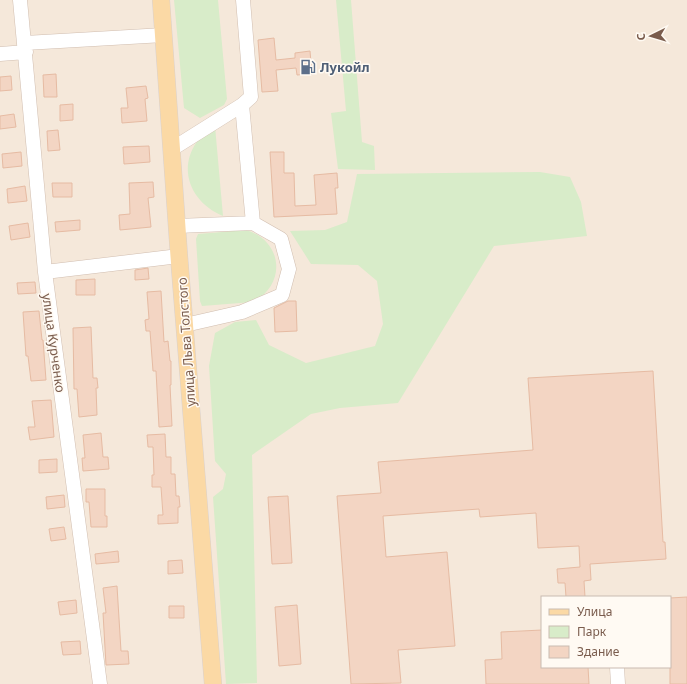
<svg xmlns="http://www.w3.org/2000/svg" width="687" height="684" viewBox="0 0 687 684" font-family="'Noto Sans',sans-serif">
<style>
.residential{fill:#f5e8da;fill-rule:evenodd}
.green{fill:#d8ecc9}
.building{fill:#f3d5c3;stroke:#e6bba3}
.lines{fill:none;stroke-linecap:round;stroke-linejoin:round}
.minor-casing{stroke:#d1beb0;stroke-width:15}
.major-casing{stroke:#dad1cd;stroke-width:18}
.minor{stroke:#fff;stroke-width:14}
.major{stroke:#fbd9a5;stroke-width:17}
.labels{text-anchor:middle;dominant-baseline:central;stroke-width:3;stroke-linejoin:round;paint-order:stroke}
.service-label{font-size:13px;font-weight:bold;fill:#4e5e75;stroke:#fffaf3;text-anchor:start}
.street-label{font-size:13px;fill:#7a5c4d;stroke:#fffaf3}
</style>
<rect width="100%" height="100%" fill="#fdf6ec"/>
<path class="residential" d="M0 0H687V684H0ZM542 597H670V667H542Z"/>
<path class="green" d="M174 0H218L227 99 224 105 200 118 184 108Z
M336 0H351L362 142 374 146 375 170 338 169 331 113 346 111Z
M215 126 223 216C193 204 177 172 196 143 201 136 208 131 215 126Z
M540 172 570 177 581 202 587 236 494 246 398 403 340 408 311 414 252 455 257 683 226 684 213 497 223 489 226 474 215 461 209 366 215 333 235 322 256 320 269 345 306 363 375 346 383 324 377 281 358 265 311 264 290 231 325 230 347 222 357 174Z
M246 230C283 241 287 284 253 302L202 306 200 301 196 239 198 234Z"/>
<path class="building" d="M274 38 276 60 295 58V53L310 51 312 74 297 75 296 68 276 70 278 91 262 92 258 40Z
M56 74 57 97H44L43 75Z
M11 76 12 90 0 91V77Z
M146 86 148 98 145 99 147 121 122 123 121 108H128L126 88Z
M73 104V120L60 121V105Z
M14 114 16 127 0 129V116Z
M58 130 60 150 48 151 47 131Z
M149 146 150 162 124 164 123 147Z
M21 152 22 166 3 168 2 154Z
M270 152H284V173H294L295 206 316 205 314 175 337 173 338 188H335L337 214 274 217Z
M153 182 154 197 148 198 151 227 120 230 119 215 130 214 129 183Z
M52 183H72V197H53Z
M25 186 27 201 8 203 7 189Z
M80 220V230L56 232 55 222Z
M28 223 30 237 11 240 9 226Z
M148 268 149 279 135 280V270Z
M95 279V295H76V280Z
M35 282 36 293 18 294 17 283Z
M161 291 164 342 168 341 170 361H171V385H170L172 426 159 427 156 371H153L150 331H146L145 320 149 319 147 292Z
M288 301H296L297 331 275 332 274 308Z
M39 311 42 340H43L46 380 31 381 28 356H26L23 312Z
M91 327 93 378H97L98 388H96L97 415 79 417 77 389H74L73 328Z
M653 371 663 542H665L666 559 590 564 591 580 584 581 585 597H566L565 583H558L557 569 580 567 579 546 538 548 536 513 480 517 479 509 383 516 386 557 447 552 455 646 398 650 401 683 351 684 337 496 381 493 378 462 533 450 528 378Z
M51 400 54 437 30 440 28 427H35L32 401Z
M101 433 103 457H108L109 469 83 471 82 458H85L83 435Z
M165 434 166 457H171V474H175L176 496H179L180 507H178V523L158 524V515H163L161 487H152V475H154L153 447H148L147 435Z
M57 459V472L39 473V460Z
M86 489H105V516H107V527H91L89 502H86Z
M64 495 65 507 47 509 46 497Z
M288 496 292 563 272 564 268 497Z
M64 527 66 539 51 541 49 529Z
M118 551 119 562 96 564 95 554Z
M182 560 183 573 168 574V561Z
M117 586 121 651H128L129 664 106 665 103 613H106L103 588Z
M687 597V684H670V598Z
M76 600 77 613 60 615 58 602Z
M297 605 301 664 279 666 275 607Z
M169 606H184V618H169Z
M542 630V667H588L589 684H486L485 660 502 659 501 632Z
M80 641 81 654 63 655 61 642Z"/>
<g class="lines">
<g class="minor-casing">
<path id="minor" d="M20 0 45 272 100 684
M25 43 164 35
M0 54 26 52
M242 105 253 223
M172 149 242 105 251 97 243 0
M177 226 253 223 281 239 289 269 282 295 242 312 185 325
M45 272 179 256
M617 667 618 684"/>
</g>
<g class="major-casing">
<path id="major" d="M161 0 179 256 213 684"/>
</g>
<use href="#minor" class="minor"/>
<use href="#major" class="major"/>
</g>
<defs>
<g id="fuel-bare" transform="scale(1.2)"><path d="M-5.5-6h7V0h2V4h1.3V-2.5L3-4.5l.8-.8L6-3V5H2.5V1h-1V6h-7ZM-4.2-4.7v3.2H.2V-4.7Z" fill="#5c6f8a" stroke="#fffaf3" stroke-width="2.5" paint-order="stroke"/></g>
</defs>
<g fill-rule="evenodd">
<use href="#fuel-bare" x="308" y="67"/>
</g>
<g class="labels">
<g class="service-label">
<text x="320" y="67">Лукойл</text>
</g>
<g class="street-label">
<text transform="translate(186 342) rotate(-94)">улица Льва Толстого</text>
<text transform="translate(54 343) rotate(82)">улица Курченко</text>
</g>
</g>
<rect x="541" y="596" width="130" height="72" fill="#fffaf3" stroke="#cabbb1"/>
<rect x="549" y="609" width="20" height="6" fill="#fbd9a5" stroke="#cabbb1"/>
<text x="577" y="616" font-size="12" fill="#7a5c4d">Улица</text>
<rect x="549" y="626" width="20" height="12" fill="#d8ecc9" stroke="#cabbb1"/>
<text x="577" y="636" font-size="12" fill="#7a5c4d">Парк</text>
<rect x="549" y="646" width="20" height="12" fill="#f3d5c3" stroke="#cabbb1"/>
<text x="577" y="656" font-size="12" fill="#7a5c4d">Здание</text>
<g transform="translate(651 36) rotate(265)" stroke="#fffaf3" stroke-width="3" paint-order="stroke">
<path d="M0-3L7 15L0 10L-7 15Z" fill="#7a5c4d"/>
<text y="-6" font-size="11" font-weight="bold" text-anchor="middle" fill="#7a5c4d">С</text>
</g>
</svg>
